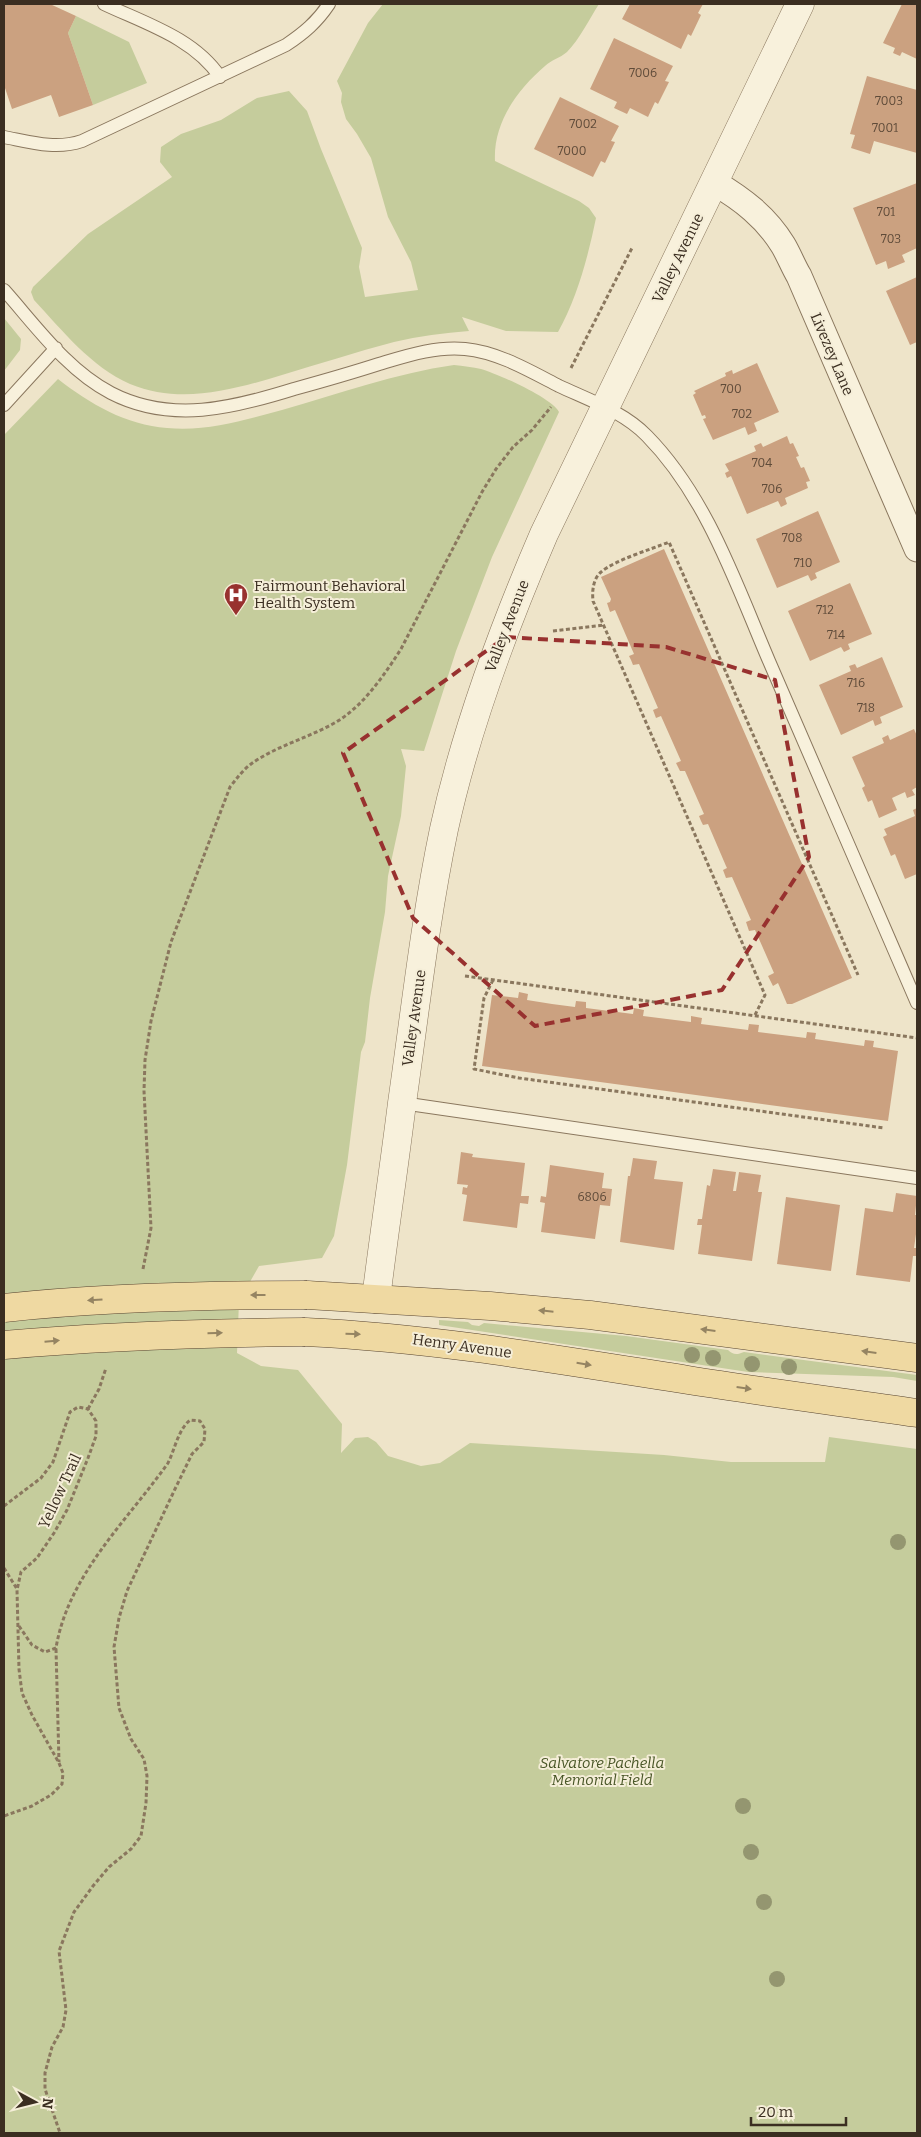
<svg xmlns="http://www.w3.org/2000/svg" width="921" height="2137" viewBox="0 0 921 2137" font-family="Bitter,serif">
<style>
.green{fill:#c5cc9c}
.building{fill:#cba180}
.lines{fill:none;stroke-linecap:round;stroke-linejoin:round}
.service-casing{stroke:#8a775e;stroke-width:14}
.minor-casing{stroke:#8a775e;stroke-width:27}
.tertiary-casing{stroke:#8a775e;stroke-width:29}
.primary-casing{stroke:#584531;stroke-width:29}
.path{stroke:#8a775e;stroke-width:3;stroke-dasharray:4 2.5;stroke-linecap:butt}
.service{stroke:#f8f1dc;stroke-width:12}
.minor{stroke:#f8f1dc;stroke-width:25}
.tertiary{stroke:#f8f1dc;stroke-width:28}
.primary{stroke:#efd9a2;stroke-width:28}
.primary-bridge-casing{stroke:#584531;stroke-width:29;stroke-linecap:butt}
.primary-bridge{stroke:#efd9a2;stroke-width:28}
.tree{fill:#949670}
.oneway{fill:#958462}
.marked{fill:none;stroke:#98312f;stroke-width:4;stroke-dasharray:10 6;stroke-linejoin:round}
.labels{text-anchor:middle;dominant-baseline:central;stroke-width:4;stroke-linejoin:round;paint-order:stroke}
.number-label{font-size:12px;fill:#5f4b39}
.street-label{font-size:15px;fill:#3b2e21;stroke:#f5eed8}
.poi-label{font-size:15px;fill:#3b2e21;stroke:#f5eed8;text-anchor:start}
.park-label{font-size:15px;font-style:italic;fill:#4a5728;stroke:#f5eed8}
</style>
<rect width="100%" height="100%" fill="#eee4c9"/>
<path class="green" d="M383 4H599C590 18 579 40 567 52 560 58 551 60 545 66 517 90 493 123 495 161L579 201 589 208 596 218C588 257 577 298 558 332L506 331 462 317 469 331C444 333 419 336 394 342 356 352 319 364 282 375 232 390 181 405 130 384 91 367 62 330 34 300L31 292 33 287 88 234 172 177 160 162 161 147 181 134 221 120 257 98 289 91 307 111 321 149 362 248 359 267 365 297 418 290 411 262 388 217 371 158 357 134 346 119 341 102 342 93 337 81 368 23Z
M76 16 129 42 147 83 93 105 68 33Z
M4 318 21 339 20 350 4 371Z
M454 365C463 366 473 367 481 369 498 374 552 398 559 412L492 557 456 651 424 751 401 749 406 766 401 816 388 876 385 912 370 998 365 1042 361 1052 347 1165 334 1236 322 1258 259 1266 239 1301 237 1353 261 1366 298 1370 342 1424 341 1453 355 1438 368 1437 376 1442 388 1456 421 1466 440 1463 470 1443 664 1455 731 1462H825L829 1437 917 1449V2133H4V435L58 379C90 404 126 425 167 428 206 432 245 420 282 410 339 394 396 373 454 365Z
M439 1320 468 1322 472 1325 479 1326 484 1323 626 1336 728 1350C733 1355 737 1355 744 1352L917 1375V1381L893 1377 748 1372 439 1325Z"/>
<path class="building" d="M4 4H50L76 16 68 33 93 105 59 117 51 95 12 109 4 85Z
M630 4H703L698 13 701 15 691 36 688 34 681 49 622 19Z
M902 4H917V59L902 52 900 56 893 53 895 48 883 43Z
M614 38 673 66 665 81 669 82 658 104 655 102 648 117 630 108 627 114 614 108 617 102 590 89Z
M867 76 917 90V153L874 141 870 154 851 148 855 135 850 134Z
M560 97 619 126 611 141 615 142 605 163 601 161 593 177 534 149Z
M917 183V248L902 255 905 262 888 269 886 261 876 265 853 208Z
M917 277V342L910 345 886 291Z
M757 363 779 412 754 423 757 431 748 435 745 427 713 440 703 419 706 418 705 415 702 416 693 395 696 393 694 391 726 376 725 373 732 370 733 374Z
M787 436 790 444 793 443 799 456 796 457 801 468 804 467 810 481 806 482 808 488 785 498 787 504 781 507 778 501 747 514 731 476 727 478 725 473 729 471 725 464 756 451 754 446 761 443 763 447Z
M818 511 840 562 815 573 817 578 811 581 808 575 777 588 756 539Z
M664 549 852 978 792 1004H787L778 983 773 986 768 976 774 973 755 930 749 931 746 922 751 920 732 877 726 878 723 870 727 868 726 866 708 824 703 825 701 821 699 816 704 814 685 771H680L676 763 681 761 661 716 656 718 653 710 658 708 639 664 633 665 631 660 629 656 634 654 615 610 610 612 607 603 610 602 611 599 601 577Z
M850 583 872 634 848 644 850 649 844 652 841 647 810 661 788 611Z
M882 657 903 707 880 717 882 723 875 726 873 720 841 735 819 685 851 671 849 666 855 664 857 668Z
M914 729 917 736V787L912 790 915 795 907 798 905 792 892 798 897 810 879 818 872 800 868 802 862 788 865 786 852 757 884 743 882 738 888 735 890 740Z
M917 808V874L905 879 895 854 891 856 883 837 887 835 884 829 915 816 913 810Z
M519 992 528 994 527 1000 552 1004 575 1007 576 1001 586 1002V1008L633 1014 634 1008 644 1010 643 1016 691 1022V1016L702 1018 701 1024 748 1030 749 1024 759 1025 758 1032 806 1038 807 1032 816 1033 815 1039 864 1046 865 1040 874 1041 873 1047 898 1051 888 1121 482 1066 492 995 518 998Z
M461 1152 473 1154 472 1157 525 1163 521 1196H529L528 1204 520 1203 517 1228 463 1221 467 1195 462 1194 463 1187 467 1188 468 1185 457 1184Z
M633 1158 657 1161 654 1179 683 1182 674 1250 620 1242 628 1176H630Z
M550 1165 604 1173 602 1188 612 1189 610 1206 600 1205 595 1239 541 1232 545 1203 540 1202 541 1196 546 1197Z
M713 1169 736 1172 733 1191H736L739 1172 761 1175 758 1192H762L752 1261 698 1254 702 1225H697L698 1219H702L707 1185 710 1186Z
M896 1193 917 1196 915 1215H917V1227L914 1248H917V1256H913L910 1282 856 1275 865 1208 893 1212Z
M786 1197 840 1205 831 1271 777 1264Z"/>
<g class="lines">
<g class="service-casing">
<path id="service" d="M104 4C144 23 194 38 220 77
M4 137C30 142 56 150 82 141L286 45C304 33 317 22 329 4
M4 290C36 326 67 370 111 393 171 424 233 408 294 389 323 381 351 373 379 364 406 356 436 346 465 349 498 352 530 371 559 386 589 400 624 412 647 436 707 497 736 584 769 661 818 775 868 889 917 1003
M4 405 56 348
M402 1103 917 1178"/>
</g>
<g class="minor-casing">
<path id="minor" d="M715 183C742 199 766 217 783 245 789 255 793 266 799 276L917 549"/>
</g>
<g class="tertiary-casing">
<path id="tertiary" d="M376 1299C384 1233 394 1168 402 1103 415 1012 425 920 444 829 466 728 503 629 544 534L800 4"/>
</g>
<g class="primary-casing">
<path id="primary" d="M307 1295 490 1306 590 1315 917 1358
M305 1332C434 1338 561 1360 688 1380 764 1392 841 1402 917 1413"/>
</g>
<path class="path" d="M571 368 632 248
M553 631 604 625
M465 976 917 1038
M493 980 484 998 474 1069 519 1078 884 1128
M755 1015 765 995 593 601C592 591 593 579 601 572 615 560 652 549 669 542L858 975
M143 1269 151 1228 144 1091 145 1060 151 1021 171 942 230 787C237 778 243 770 251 764 277 745 313 737 341 719 366 702 385 674 401 649L482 492 496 469 513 447 532 430 551 407
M88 1409 99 1389 106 1368
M4 1506 41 1478 53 1462 70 1412 78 1407 88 1409 96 1421V1436L88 1458 67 1510 54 1533 37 1558 21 1572 17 1590 19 1669 22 1693 32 1715 59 1763 63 1773 62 1784 51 1795 32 1806 4 1816
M4 1568 17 1589
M19 1626 32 1645 45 1652 56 1648C68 1575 127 1521 168 1463 175 1449 178 1430 190 1420L200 1421 205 1429 204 1442 192 1454 175 1489 127 1591 119 1618 114 1647 119 1708 131 1739 144 1759 147 1776 146 1803 141 1836 131 1849 109 1867 93 1886 74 1912 59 1951 66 2010 63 2027 52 2047 45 2073V2089L60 2133
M56 1649 59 1762"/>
<use href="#service" class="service"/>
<use href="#minor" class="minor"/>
<use href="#tertiary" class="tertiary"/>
<use href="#primary" class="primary"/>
<g class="primary-bridge-casing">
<path id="primary-bridge" d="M4 1308C104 1297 206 1295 307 1295
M4 1345C104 1336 204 1333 305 1332"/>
</g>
<use href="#primary-bridge" class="primary-bridge"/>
</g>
<g class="tree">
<circle cx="692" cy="1355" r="8"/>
<circle cx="713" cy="1358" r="8"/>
<circle cx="752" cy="1364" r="8"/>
<circle cx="789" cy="1367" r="8"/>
<circle cx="898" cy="1542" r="8"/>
<circle cx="743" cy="1806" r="8"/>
<circle cx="751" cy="1852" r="8"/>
<circle cx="764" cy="1902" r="8"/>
<circle cx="777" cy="1979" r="8"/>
</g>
<defs><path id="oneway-solid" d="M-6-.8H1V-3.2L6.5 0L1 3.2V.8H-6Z" transform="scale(1.25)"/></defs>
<g class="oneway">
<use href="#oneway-solid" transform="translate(258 1295) rotate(-180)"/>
<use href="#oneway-solid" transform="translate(95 1300) rotate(176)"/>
<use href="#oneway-solid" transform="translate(546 1311) rotate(-174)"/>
<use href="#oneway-solid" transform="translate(708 1330) rotate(-173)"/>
<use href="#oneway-solid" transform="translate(215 1333) rotate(-1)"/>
<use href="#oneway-solid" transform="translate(353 1334) rotate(2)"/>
<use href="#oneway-solid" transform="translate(52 1341) rotate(-5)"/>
<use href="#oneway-solid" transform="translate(869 1352) rotate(-172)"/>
<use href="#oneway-solid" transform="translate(584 1364) rotate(9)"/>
<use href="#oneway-solid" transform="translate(744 1388) rotate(8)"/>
</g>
<path class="marked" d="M506 637 666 647 775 680 809 857 722 990 535 1026 413 918 343 753Z"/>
<defs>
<g id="hospital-pin" transform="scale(1.25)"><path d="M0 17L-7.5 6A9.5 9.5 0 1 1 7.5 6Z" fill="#98312f" stroke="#f5eed8"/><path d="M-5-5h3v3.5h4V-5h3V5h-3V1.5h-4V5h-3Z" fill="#fff"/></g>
</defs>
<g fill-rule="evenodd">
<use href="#hospital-pin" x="236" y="595"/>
</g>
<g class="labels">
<g class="number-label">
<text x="643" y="73">7006</text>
<text x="889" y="101">7003</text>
<text x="583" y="124">7002</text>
<text x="885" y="128">7001</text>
<text x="572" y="151">7000</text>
<text x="886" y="212">701</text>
<text x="891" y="239">703</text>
<text x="731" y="389">700</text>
<text x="742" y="414">702</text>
<text x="762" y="463">704</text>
<text x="772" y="489">706</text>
<text x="792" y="538">708</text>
<text x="803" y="563">710</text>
<text x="825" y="610">712</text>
<text x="836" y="635">714</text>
<text x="856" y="683">716</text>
<text x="866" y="708">718</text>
<text x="592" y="1197">6806</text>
</g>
<g class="street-label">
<text transform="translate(678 258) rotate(-64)">Valley Avenue</text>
<text transform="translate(832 354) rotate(67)">Livezey Lane</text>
<text transform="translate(507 626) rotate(-69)">Valley Avenue</text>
<text transform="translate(414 1018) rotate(-82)">Valley Avenue</text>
<text transform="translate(462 1346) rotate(8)">Henry Avenue</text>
<text transform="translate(60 1491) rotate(-65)">Yellow Trail</text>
</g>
<g class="poi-label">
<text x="254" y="586">Fairmount Behavioral<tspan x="254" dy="17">Health System</tspan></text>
</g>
<g class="park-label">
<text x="602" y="1763">Salvatore Pachella<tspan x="602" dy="17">Memorial Field</tspan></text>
</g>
</g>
<rect width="921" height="2137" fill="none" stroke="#3b2e21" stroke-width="10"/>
<g transform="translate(35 2102) rotate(97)" stroke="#f5eed8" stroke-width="4" paint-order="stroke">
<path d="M0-4L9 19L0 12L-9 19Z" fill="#3b2e21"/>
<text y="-8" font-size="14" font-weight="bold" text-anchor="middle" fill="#3b2e21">N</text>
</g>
<path d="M751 2117v8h95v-8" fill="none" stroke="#3b2e21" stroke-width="2.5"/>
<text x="758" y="2117" font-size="15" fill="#3b2e21" stroke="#f5eed8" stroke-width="4" paint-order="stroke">20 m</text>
</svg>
